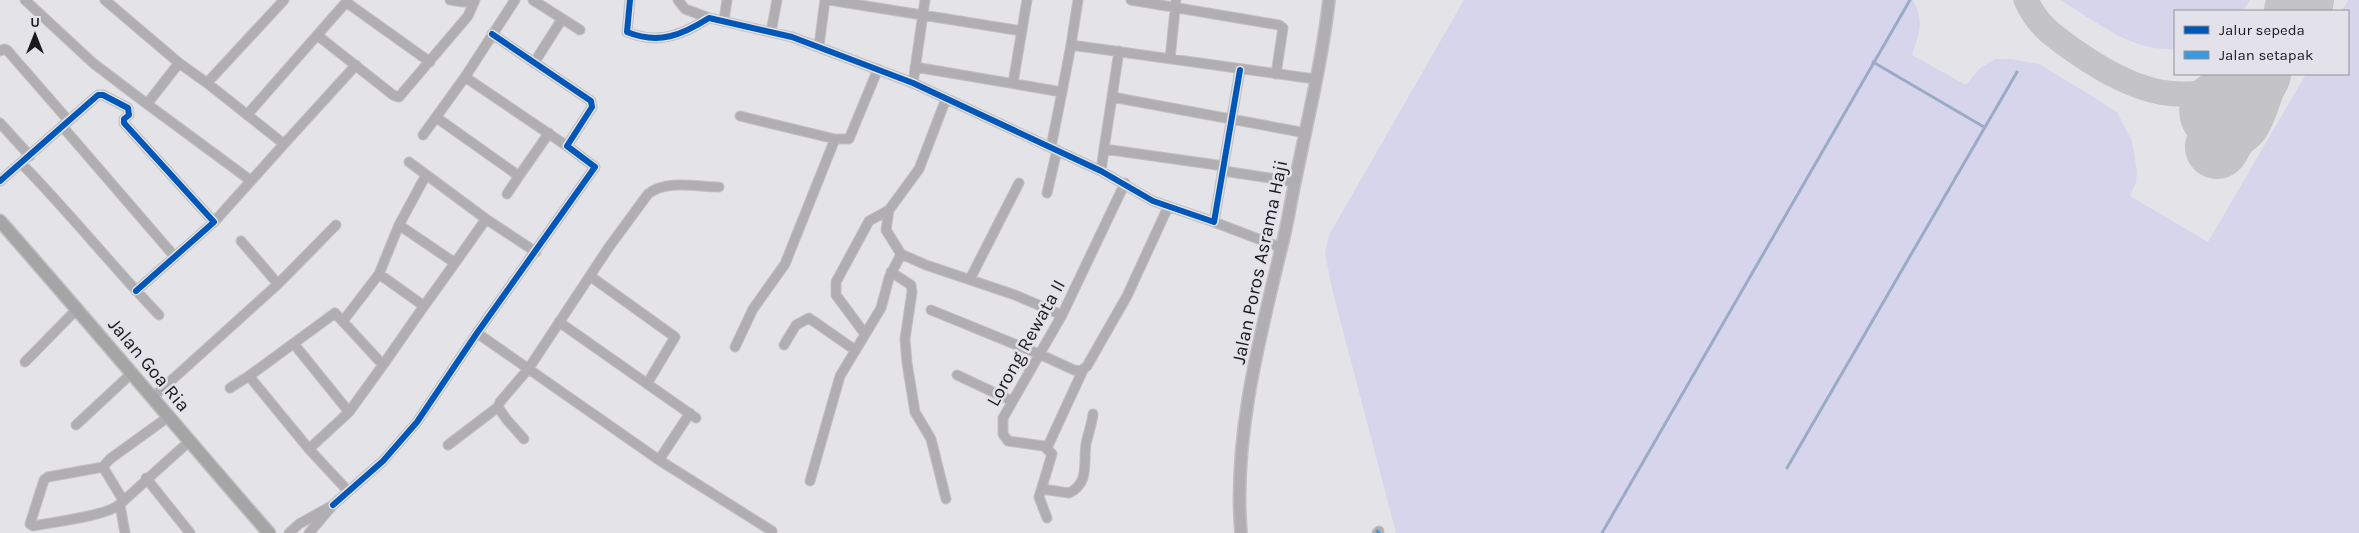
<svg xmlns="http://www.w3.org/2000/svg" width="2359" height="533" viewBox="0 0 2359 533" font-family="Karla,sans-serif">
<style>
.green{fill:#d7d5ec}
.lines{fill:none;stroke-linecap:round;stroke-linejoin:round}
.stream{stroke:#9aabc6;stroke-width:3}
.taxiway{stroke:#c4c4c6;stroke-width:25}
.runway{stroke:#c4c4c6;stroke-width:64}
.minor-casing{stroke:#c0c0c2;stroke-width:11}
.tertiary-casing{stroke:#c0c0c2;stroke-width:14}
.secondary-casing{stroke:#c0c0c2;stroke-width:15}
.minor{stroke:#b0aeb0;stroke-width:9}
.tertiary{stroke:#b0aeb0;stroke-width:11}
.secondary{stroke:#a6a5a6;stroke-width:12}
.quiet{stroke:#3b9adf;stroke-width:5;stroke-dasharray:10 5;stroke-linecap:butt}
.cycleway-casing{stroke:#e3e2ea;stroke-width:9}
.cycleway{stroke:#0057b8;stroke-width:6}
.labels{text-anchor:middle;dominant-baseline:central;stroke-width:5;stroke-linejoin:round;paint-order:stroke}
.street-label{font-size:19px;fill:#19181b;stroke:#e3e2ea}
</style>
<rect width="100%" height="100%" fill="#e4e4e8"/>
<path class="green" d="M1464 0H1913C1925 22 1919 34 1912 55L1966 85 1980 68 1995 59H2010L2039 64 2095 98 2117 112 2132 141 2137 171 2136 183 2130 196 2208 242 2306 74H2348V11H2342L2348 0H2359V533H1396L1332 289 1325 253 1329 235Z
M2060 0H2250L2243 11H2175V49C2131 52 2096 21 2060 0Z"/>
<g class="lines">
<path class="stream" d="M1873 62 1984 127
M1787 468 2017 72
M1602 533 1910 0"/>
<path class="taxiway" d="M2026 0C2038 27 2055 37 2079 54 2133 91 2187 112 2248 74
M2299 11 2303 0
M2210 85C2159 114 2228 174 2257 128 2266 112 2271 91 2277 74"/>
<path class="runway" d="M2296 11 2302 0
M2217 147 2259 74"/>
<g class="minor-casing">
<path id="minor" d="M25 0 93 63 147 104
M105 0 179 63 207 83 284 0
M450 0 463 2 473 0
M533 0 580 30
M630 0 627 32C659 45 682 35 709 18L792 37 913 83 1101 171 1153 201 1214 222 1240 70
M678 0 685 9 709 18
M829 0 1022 31
M1078 0 1071 45 1315 79
M1131 0 1279 25 1283 28 1276 74
M346 2 430 62
M724 20 727 0
M771 32 777 0
M317 35 393 95 399 97 468 16 475 0
M819 46 825 0
M0 51 4 49 7 50 68 120
M1119 51 1104 149 1224 166
M1170 59 1176 0
M179 63 147 104 250 180
M534 63 562 19
M915 67 1062 92 1071 45
M465 77 567 146
M207 83 284 144 214 222
M913 83 925 0
M1013 83 1027 0
M1112 97 1306 133
M247 115 348 0
M740 116 835 139H849L878 69
M437 118 519 176 549 133
M0 123 30 156
M62 126 175 257
M423 135 465 77 515 0
M284 144 356 65
M1051 147 1062 92
M409 162 486 219 455 263
M21 163C69 212 112 266 159 315
M1101 171 1104 149
M1224 171 1295 182
M0 181 98 95H103L128 108 129 115 124 119V123L214 222 136 291
M1047 193 1057 150
M507 194 519 176
M486 219 536 252
M1214 222 1282 248
M399 225 426 175
M241 241 278 284 336 225
M901 254 886 230 889 210 919 169 946 99
M891 272 911 285 912 292 905 339 907 363 915 412 931 439 946 499
M379 274 399 225 455 263 424 306
M590 276 675 337 647 384
M970 279 1019 183
M931 310 1039 354 1074 370 1081 371 1087 366 1127 296 1168 207
M343 321 379 274 424 306 383 365
M559 322 696 418
M477 333 659 460 772 531
M865 334 836 295V282L869 221 889 210
M294 344 349 412
M784 345 796 325 809 318 855 350
M735 347 753 309 785 264 835 139
M25 362 78 308
M957 375 1012 401
M230 388 249 376
M153 397 278 284
M76 425 132 373
M524 439 507 420 498 407 500 402 529 368 609 247 648 194C666 179 697 187 719 187
M448 445 498 407
M1047 448 1083 370
M309 449 349 412 383 365 335 313 249 376 309 449 348 491
M659 460 690 413
M103 467 110 459 168 417
M146 478 190 533
M810 481 840 376 881 308 889 278 901 254 926 265 1015 295 1062 315
M1042 489 1069 493C1090 483 1083 463 1086 444 1088 434 1092 424 1093 414
M123 500 103 467 48 477 44 480 30 524 33 526C52 522 108 516 120 504 143 484 165 462 189 442
M120 505 125 533
M333 505 383 461 417 422 477 333 595 167 567 146 592 107 591 101 492 34
M1047 518 1039 497 1052 454 1044 446 1008 441 1003 434V418L1062 315 1125 183
M289 533 299 524 333 505 309 533
M1377 533 1379 531"/>
</g>
<g class="tertiary-casing">
<path id="tertiary" d="M1241 533C1233 439 1259 340 1281 249 1287 227 1290 205 1295 182 1307 122 1322 62 1329 0"/>
</g>
<g class="secondary-casing">
<path id="secondary" d="M0 221C91 324 178 429 269 533"/>
</g>
<use href="#minor" class="minor"/>
<use href="#tertiary" class="tertiary"/>
<use href="#secondary" class="secondary"/>
<path class="quiet" d="M1377 533 1379 531"/>
<g class="cycleway-casing">
<path id="cycleway" d="M630 0 627 32C659 45 682 35 709 18L792 37 913 83 1101 171 1153 201 1214 222 1240 70
M0 181 98 95H103L128 108 129 115 124 119V123L214 222 136 291
M333 505 383 461 417 422 477 333 595 167 567 146 592 107 591 101 492 34"/>
</g>
<use href="#cycleway" class="cycleway"/>
</g>
<g class="labels">
<g class="street-label">
<text transform="translate(1260 262) rotate(-78)">Jalan Poros Asrama Haji</text>
<text transform="translate(1026 343) rotate(-61)">Lorong Rewata II</text>
<text transform="translate(149 365) rotate(50)">Jalan Goa Ria</text>
</g>
</g>
<rect x="2174" y="10" width="175" height="65" fill="#e3e2ea" stroke="#929197"/>
<rect x="2184" y="26" width="25" height="8" fill="#0057b8" stroke="#929197"/>
<text x="2219" y="35" font-size="15" fill="#19181b">Jalur sepeda</text>
<rect x="2184" y="51" width="25" height="8" fill="#3b9adf" stroke="#929197"/>
<text x="2219" y="60" font-size="15" fill="#19181b">Jalan setapak</text>
<g transform="translate(35 35)" stroke="#e3e2ea" stroke-width="4" paint-order="stroke">
<path d="M0-4L9 19L0 12L-9 19Z" fill="#19181b"/>
<text y="-8" font-size="14" font-weight="bold" text-anchor="middle" fill="#19181b">U</text>
</g>
</svg>
